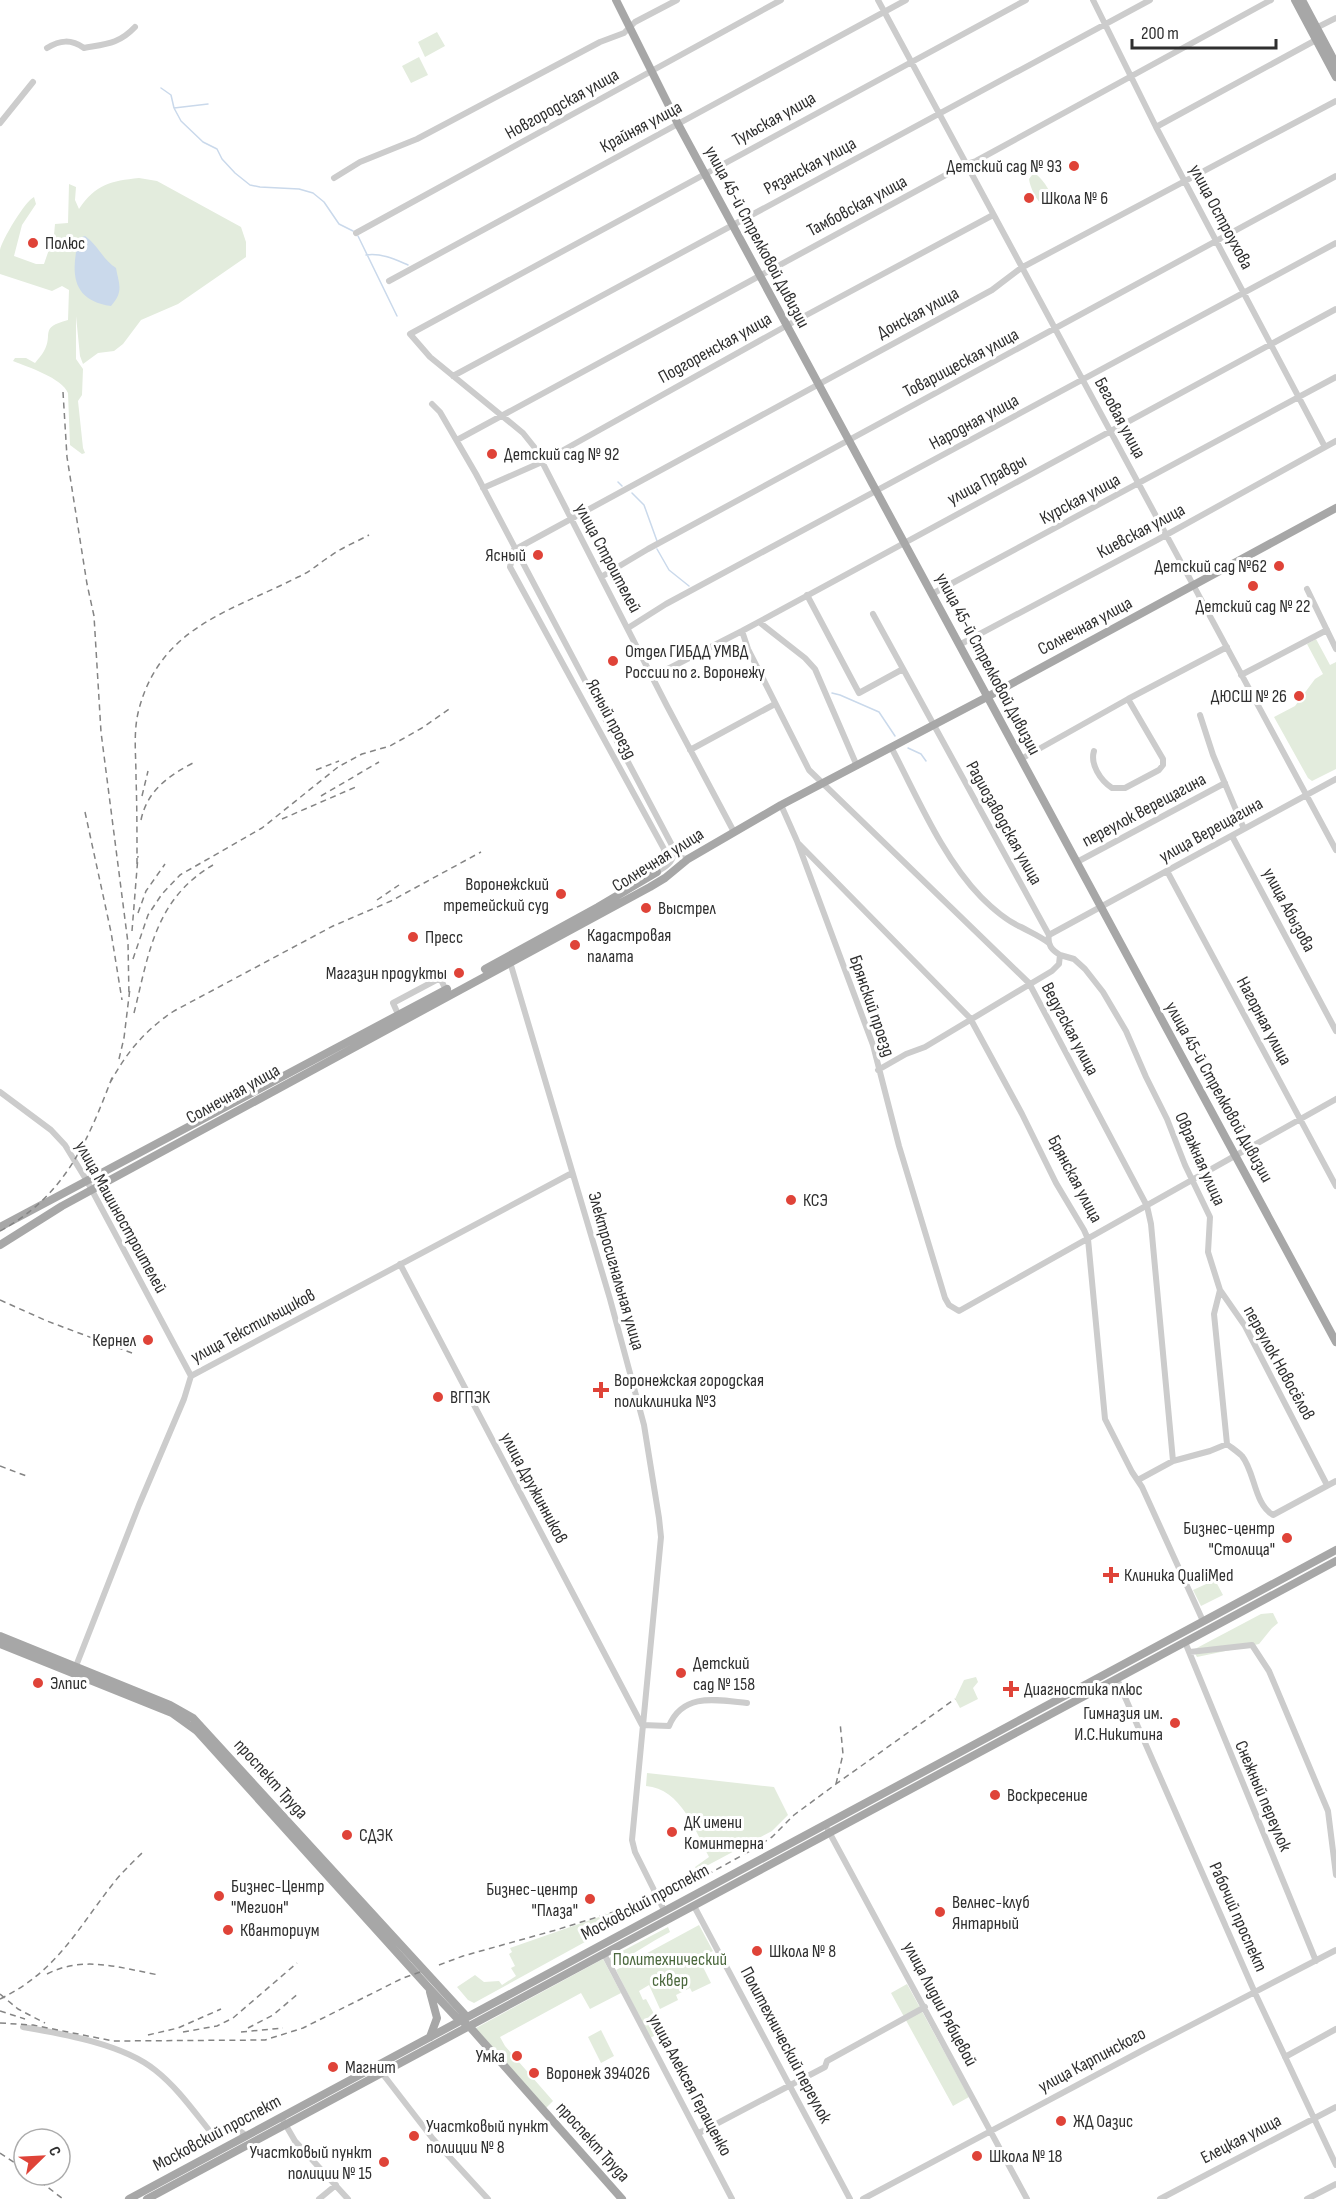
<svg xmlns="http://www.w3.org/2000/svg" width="1336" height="2199" viewBox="0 0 1336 2199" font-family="'Sofia Sans Condensed',sans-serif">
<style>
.green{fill:#e3ecdd}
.water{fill:#cad9eb}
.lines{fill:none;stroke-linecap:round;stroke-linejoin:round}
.stream{stroke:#cad9eb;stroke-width:1.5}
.minor{stroke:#ccc;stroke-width:6}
.major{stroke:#a7a7a7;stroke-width:8}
.rail{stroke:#848484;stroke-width:1.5;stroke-dasharray:6 4.5;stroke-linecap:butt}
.poi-dot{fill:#df4338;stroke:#fff;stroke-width:2}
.labels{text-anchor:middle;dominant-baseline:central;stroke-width:6;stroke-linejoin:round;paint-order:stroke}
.street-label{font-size:18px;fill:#2f2f2f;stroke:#fff}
.poi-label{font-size:18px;fill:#2f2f2f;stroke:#fff;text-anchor:start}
.park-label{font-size:18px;fill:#4c693e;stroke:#fff}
</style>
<rect width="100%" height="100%" fill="#fff"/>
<path class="green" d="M437 32 445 46 425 57 418 42Z
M419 57 428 75 411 83 402 66Z
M1032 175H1037C1044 181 1052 193 1053 202L1049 206 1044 207C1037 201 1030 188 1029 179Z
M139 178 157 181 241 227 246 242V257L178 304 141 320 123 344 114 351 98 353 83 364 80 356 76 316V359L83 369 82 395 78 401 83 448 85 453 82 454 70 445 68 393C62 378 28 367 13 361L15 358H26L35 363C38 359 42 355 44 351 54 334 38 328 68 320L69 290 62 286 52 291 0 274C0 267 0 257 0 250 2 240 25 201 34 197L36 204 22 225 14 256 36 264H44L54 235 55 224 68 223 69 184 76 187 75 200 79 209C96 184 111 181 139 178Z
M1316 639 1330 665 1336 662V769L1312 781 1308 778 1274 717 1295 706 1315 679 1323 674 1307 644Z
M1215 1580 1223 1595 1201 1606 1193 1590Z
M1273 1613 1278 1623 1272 1628 1259 1644 1197 1657 1193 1650 1261 1614Z
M976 1677 978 1682 973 1688 978 1699 960 1708 955 1699 964 1680Z
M647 1773 774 1787 788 1815 772 1831 697 1871 695 1867 709 1857C695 1830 681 1789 646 1786Z
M619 1910 625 1920 474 2003 468 2000 457 1987 475 1975 484 1982 499 1981 502 1985 516 1976 511 1968 515 1966 509 1954 512 1952 510 1948Z
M699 1925 713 1951 696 1960 700 1968 703 1967 711 1983 692 1992 690 1988 676 1995 678 2000 660 2009 649 1985 639 1991 643 2000 646 1999 662 2029V2032L650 2038 616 1970Z
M668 1927 670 1932C650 1942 633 1955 613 1965L609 1958Z
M603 1959 621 1993 590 2009 581 1993 500 2037 505 2046 553 2101 545 2109 476 2028Z
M907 1984 969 2097 953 2106 891 1993Z
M601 2030 614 2056 601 2063 588 2037Z"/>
<path class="water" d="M85 236C98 245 103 260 116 268 119 285 124 291 111 306 70 300 71 271 79 238Z"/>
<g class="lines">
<path class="stream" d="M161 88 171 95 174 108 181 121 203 142 217 149 222 159 235 173 250 185 260 187 299 189 313 193 324 202 339 224 353 231
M174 108 208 104
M358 236 397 316
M366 255C382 253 394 259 408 265
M618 482 622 486
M632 493 644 505 657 541
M657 549 669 570 689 586
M832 693 840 695 879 712 895 736
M908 748 921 754 926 761"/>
<path class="minor" d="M878 0 1336 850
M1093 0 1156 127 1325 447
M1316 28 1336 18
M47 48C60 40 71 39 84 48 106 44 119 44 135 27
M0 123 33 82
M1156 127 1316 40
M334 178 360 162 417 139 600 42 624 33 635 22 677 0
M356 233 781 0
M389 281 906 0
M453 376 1150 0
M432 404 440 412 476 474 675 851 681 858 688 859
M457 440 966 164 976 161 1271 0
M483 488 542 462 786 326 993 215
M514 550 992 290 1021 268 1336 101
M514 550 510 567 664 849V860L657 872
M601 577 648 549 1336 176
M1307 589 1336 649
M932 594 1336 377
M807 595 859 693 903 669
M873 614 1049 935
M759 622 805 658 815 669 857 766
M628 628 666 604 1336 243
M742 631 748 649 809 770 1029 983 1147 1206 1151 1224 1173 1461
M959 645 1157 540 1336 441
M1241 675 1327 630
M652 677 742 631 1336 309
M1200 715 1213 755 1244 829
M891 747C917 796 942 857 981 897 992 908 1007 921 1021 927 1032 933 1038 935 1049 943
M690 750 775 704
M1094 751C1090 764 1100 780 1112 788H1125L1159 770 1163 765V759L1128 699
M1021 759 1128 699 1227 647
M781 805 797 841 873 1045 899 1146 945 1298 949 1305 959 1311 1336 1099
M734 832 667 706 535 448 523 433 430 357 410 334 1026 0
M1232 836 1336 1031
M799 844 970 1018 1022 1114 1056 1183 1084 1230 1088 1239 1105 1419 1132 1472 1142 1487 1203 1621
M1077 862 1225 783
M660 870C667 866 675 860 673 851
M1167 871 1336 1186
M1060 955 1074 959 1085 969 1103 992 1126 1031 1146 1077 1167 1119 1185 1165 1210 1217 1208 1252 1220 1290 1214 1314 1227 1444
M510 962 610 1299 644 1425 659 1518 661 1537 632 1840 635 1852 664 1910
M398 1014 393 1003 440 978 446 990
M878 1070 906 1054 925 1047 1052 971 1059 964 1060 955C1052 950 1047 945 1049 935L1336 779
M0 1092 51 1130 65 1145 87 1181 191 1376
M400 1264 642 1725
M1220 1290 1245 1326 1327 1485
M1138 1480 1173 1461 1210 1451 1227 1444C1232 1448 1238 1452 1242 1456 1255 1472 1254 1504 1273 1515L1336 1481
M1185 1642 1316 1961
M1190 1652 1252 1645 1269 1671 1328 1811 1336 1875
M76 1666 139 1505 184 1399 191 1376 572 1173
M1117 1679 1255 1993 1336 2165
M642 1725 669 1726C683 1692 717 1700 747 1703
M828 1830 1027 2199
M694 1906 850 2199
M604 1954 732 2199
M23 2027C63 2034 123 2044 155 2070 178 2088 195 2113 213 2135 228 2138 232 2121 246 2136
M1285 2057 1336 2029
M382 2073 433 2139 488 2199
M281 2117 295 2141 348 2199
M699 2133 825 2067 827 2061 925 2007
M319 2199 336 2185
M863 2199 1145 2049 1336 1950
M1160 2199 1336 2107
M1307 2199 1336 2184"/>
<path class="major" d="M616 0 678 124 1336 1342
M1295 0 1336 77
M1302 0 1336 64
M485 969 598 907 657 872
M0 1227 447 989
M0 1245 62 1206 650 887 665 878 688 859 781 805 987 697 1336 508
M0 1636 170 1705 193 1718 467 2017
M0 1644 172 1713 197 1731 428 1987 456 2017 469 2026 622 2199
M430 2037 437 2018 430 1992
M129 2199 1336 1550
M147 2199 1336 1561"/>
<path class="rail" d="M63 392 67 457 87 584 94 616 101 732 128 943 129 997
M316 770 339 761
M142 796 148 771
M321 796 379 762
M85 812 111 932 122 1000
M282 819 358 786
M141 820C147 791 168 776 193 763
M137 864C137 835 137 806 136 777 136 754 133 731 139 709 161 626 232 611 298 577 310 572 318 564 329 557 341 548 356 542 369 535
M377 900 399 885
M138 913 146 891 165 864
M132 931 138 856
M133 959 148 915 162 894 180 875 262 828 338 767 362 754 390 746 422 728 452 707
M134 1013C149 953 155 899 213 865
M119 1059 124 1038 130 988
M110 1083C126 1053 145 1030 174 1011L333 926 391 901 481 852
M0 1231C65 1196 88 1141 113 1075
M0 1300 47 1321 132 1353
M0 1466 29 1477
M836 1784 843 1754 840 1722
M439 1965 463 1956 556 1930 658 1898 683 1888 750 1851 772 1837 794 1815 836 1784 955 1699
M47 1974C84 1955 120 1968 159 1975
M0 1994 18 2009 45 2023
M0 1999C56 1972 76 1931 112 1885 121 1873 133 1862 144 1851
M0 2011 25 2019
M0 2023 33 2025 113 2041 265 2040 303 2028 403 1978 423 1971
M248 2028 273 2015 299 1993
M183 2032 217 2026 233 2018 297 1963
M241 2032 283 2028
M148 2035 178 2028 221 2009
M0 2153 24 2169
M32 2175 63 2199"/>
</g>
<g class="poi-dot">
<circle cx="1074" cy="166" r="6"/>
<circle cx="1029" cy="198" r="6"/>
<circle cx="33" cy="243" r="6"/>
<circle cx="492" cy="454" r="6"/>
<circle cx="538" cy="555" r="6"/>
<circle cx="1279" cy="566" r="6"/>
<circle cx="1253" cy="586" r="6"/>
<circle cx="613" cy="661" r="6"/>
<circle cx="1299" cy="696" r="6"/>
<circle cx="561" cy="894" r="6"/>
<circle cx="646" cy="908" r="6"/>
<circle cx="413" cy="937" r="6"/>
<circle cx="575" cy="945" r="6"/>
<circle cx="459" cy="973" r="6"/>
<circle cx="791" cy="1200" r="6"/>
<circle cx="148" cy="1340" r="6"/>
<path d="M598 1381h6v6h6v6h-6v6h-6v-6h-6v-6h6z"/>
<circle cx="438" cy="1397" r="6"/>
<circle cx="1287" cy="1538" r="6"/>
<path d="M1108 1566h6v6h6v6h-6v6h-6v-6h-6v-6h6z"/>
<circle cx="681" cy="1673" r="6"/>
<circle cx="38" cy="1683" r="6"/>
<path d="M1008 1680h6v6h6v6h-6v6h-6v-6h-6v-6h6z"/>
<circle cx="1175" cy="1723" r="6"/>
<circle cx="995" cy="1795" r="6"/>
<circle cx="672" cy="1832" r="6"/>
<circle cx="347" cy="1835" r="6"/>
<circle cx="219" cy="1896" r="6"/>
<circle cx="590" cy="1899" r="6"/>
<circle cx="940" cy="1912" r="6"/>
<circle cx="228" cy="1930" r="6"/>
<circle cx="757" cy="1951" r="6"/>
<circle cx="517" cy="2056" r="6"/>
<circle cx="333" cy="2067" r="6"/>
<circle cx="534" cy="2073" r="6"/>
<circle cx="1061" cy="2121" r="6"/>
<circle cx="414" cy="2136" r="6"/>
<circle cx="977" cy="2156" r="6"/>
<circle cx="384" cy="2162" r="6"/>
</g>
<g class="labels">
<g class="street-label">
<text transform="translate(562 104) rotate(-29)">Новгородская улица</text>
<text transform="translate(774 119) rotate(-29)">Тульская улица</text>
<text transform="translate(641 127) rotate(-28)">Крайняя улица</text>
<text transform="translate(810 166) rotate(-28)">Рязанская улица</text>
<text transform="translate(857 206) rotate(-28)">Тамбовская улица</text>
<text transform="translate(1221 217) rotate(62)">улица Остроухова</text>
<text transform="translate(757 237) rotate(62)">улица 45-й Стрелковой Дивизии</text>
<text transform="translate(918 313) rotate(-28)">Донская улица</text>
<text transform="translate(715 348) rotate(-29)">Подгоренская улица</text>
<text transform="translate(961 363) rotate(-28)">Товарищеская улица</text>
<text transform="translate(1120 418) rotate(62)">Беговая улица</text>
<text transform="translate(974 422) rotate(-28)">Народная улица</text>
<text transform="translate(987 480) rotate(-28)">улица Правды</text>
<text transform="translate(1080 499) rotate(-28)">Курская улица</text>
<text transform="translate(1141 531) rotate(-28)">Киевская улица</text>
<text transform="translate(608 558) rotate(62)">улица Строителей</text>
<text transform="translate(1085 626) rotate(-28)">Солнечная улица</text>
<text transform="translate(988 664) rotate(62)">улица 45-й Стрелковой Дивизии</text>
<text transform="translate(611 719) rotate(62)">Ясный проезд</text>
<text transform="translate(1144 810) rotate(-28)">переулок Верещагина</text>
<text transform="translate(1004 823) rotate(61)">Радиозаводская улица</text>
<text transform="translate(1211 830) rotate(-29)">улица Верещагина</text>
<text transform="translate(658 860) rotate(-32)">Солнечная улица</text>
<text transform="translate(1289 910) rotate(62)">улица Абызова</text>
<text transform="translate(872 1006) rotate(71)">Брянский проезд</text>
<text transform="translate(1264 1021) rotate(62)">Нагорная улица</text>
<text transform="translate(1070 1029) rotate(62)">Ведугская улица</text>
<text transform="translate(1219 1092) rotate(61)">улица 45-й Стрелковой Дивизии</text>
<text transform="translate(233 1094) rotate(-29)">Солнечная улица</text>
<text transform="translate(1200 1159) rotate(66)">Овражная улица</text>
<text transform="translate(1075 1179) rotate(62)">Брянская улица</text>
<text transform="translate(121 1217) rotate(61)">улица Машиностроителей</text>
<text transform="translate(616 1271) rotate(74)">Электросигнальная улица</text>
<text transform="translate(253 1326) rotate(-28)">улица Текстильщиков</text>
<text transform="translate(1279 1363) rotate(61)">переулок Новосёлов</text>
<text transform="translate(534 1488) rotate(62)">улица Дружинников</text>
<text transform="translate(271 1779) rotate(48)">проспект Труда</text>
<text transform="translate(1263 1796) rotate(67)">Снежный переулок</text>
<text transform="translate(645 1902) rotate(-28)">Московский проспект</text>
<text transform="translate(1238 1917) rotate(66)">Рабочий проспект</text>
<text transform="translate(940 2004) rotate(62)">улица Лидии Рябцевой</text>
<text transform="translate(786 2045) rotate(62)">Политехнический переулок</text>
<text transform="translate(1092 2060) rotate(-28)">улица Карпинского</text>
<text transform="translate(690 2085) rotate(62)">улица Алексея Геращенко</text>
<text transform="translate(217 2133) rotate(-28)">Московский проспект</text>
<text transform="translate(1241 2139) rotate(-27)">Елецкая улица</text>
<text transform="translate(593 2142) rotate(48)">проспект Труда</text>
</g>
<g class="poi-label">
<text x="1062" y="166" text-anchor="end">Детский сад № 93</text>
<text x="1041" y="198">Школа № 6</text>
<text x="45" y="243">Полюс</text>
<text x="504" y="454">Детский сад № 92</text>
<text x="526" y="555" text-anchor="end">Ясный</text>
<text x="1267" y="566" text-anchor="end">Детский сад №62</text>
<text x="1253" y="606" text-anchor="middle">Детский сад № 22</text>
<text x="625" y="651">Отдел ГИБДД УМВД<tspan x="625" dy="21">России по г. Воронежу</tspan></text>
<text x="1287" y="696" text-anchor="end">ДЮСШ № 26</text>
<text x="549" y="884" text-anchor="end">Воронежский<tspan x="549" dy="21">третейский суд</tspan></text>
<text x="658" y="908">Выстрел</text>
<text x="587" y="935">Кадастровая<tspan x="587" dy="21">палата</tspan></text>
<text x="425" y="937">Пресс</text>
<text x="447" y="973" text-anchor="end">Магазин продукты</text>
<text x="803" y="1200">КСЭ</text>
<text x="136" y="1340" text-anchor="end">Кернел</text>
<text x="614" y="1380">Воронежская городская<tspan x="614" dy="21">поликлиника №3</tspan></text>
<text x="450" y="1397">ВГПЭК</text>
<text x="1275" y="1528" text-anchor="end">Бизнес-центр<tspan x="1275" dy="21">"Столица"</tspan></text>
<text x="1124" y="1575">Клиника QualiMed</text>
<text x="693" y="1663">Детский<tspan x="693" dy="21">сад № 158</tspan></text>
<text x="50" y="1683">Элпис</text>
<text x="1024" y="1689">Диагностика плюс</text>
<text x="1163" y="1713" text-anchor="end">Гимназия им.<tspan x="1163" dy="21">И.С.Никитина</tspan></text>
<text x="1007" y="1795">Воскресение</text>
<text x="684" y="1822">ДК имени<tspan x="684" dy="21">Коминтерна</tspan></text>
<text x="359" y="1835">СДЭК</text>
<text x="231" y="1886">Бизнес-Центр<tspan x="231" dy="21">"Мегион"</tspan></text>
<text x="578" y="1889" text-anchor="end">Бизнес-центр<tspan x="578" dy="21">"Плаза"</tspan></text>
<text x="952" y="1902">Велнес-клуб<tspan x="952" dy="21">Янтарный</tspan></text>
<text x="240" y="1930">Кванториум</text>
<text x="769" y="1951">Школа № 8</text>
<text x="505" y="2056" text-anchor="end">Умка</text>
<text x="345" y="2067">Магнит</text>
<text x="546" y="2073">Воронеж 394026</text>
<text x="1073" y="2121">ЖД Оазис</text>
<text x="426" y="2126">Участковый пункт<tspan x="426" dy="21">полиции № 8</tspan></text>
<text x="372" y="2152" text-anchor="end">Участковый пункт<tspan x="372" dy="21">полиции № 15</tspan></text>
<text x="989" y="2156">Школа № 18</text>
</g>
<g class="park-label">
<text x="670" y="1959">Политехнический<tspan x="670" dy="21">сквер</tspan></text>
</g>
</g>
<g transform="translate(42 2157) rotate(66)"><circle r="28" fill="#ffffff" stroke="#acacac" stroke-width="1.5"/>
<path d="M0-4.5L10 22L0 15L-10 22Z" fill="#df4338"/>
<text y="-9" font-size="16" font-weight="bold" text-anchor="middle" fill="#2f2f2f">С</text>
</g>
<path d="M1132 39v9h144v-9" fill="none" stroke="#2f2f2f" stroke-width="3"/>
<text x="1141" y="39" font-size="18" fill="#2f2f2f" stroke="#ffffff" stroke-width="4.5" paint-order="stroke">200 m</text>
</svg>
